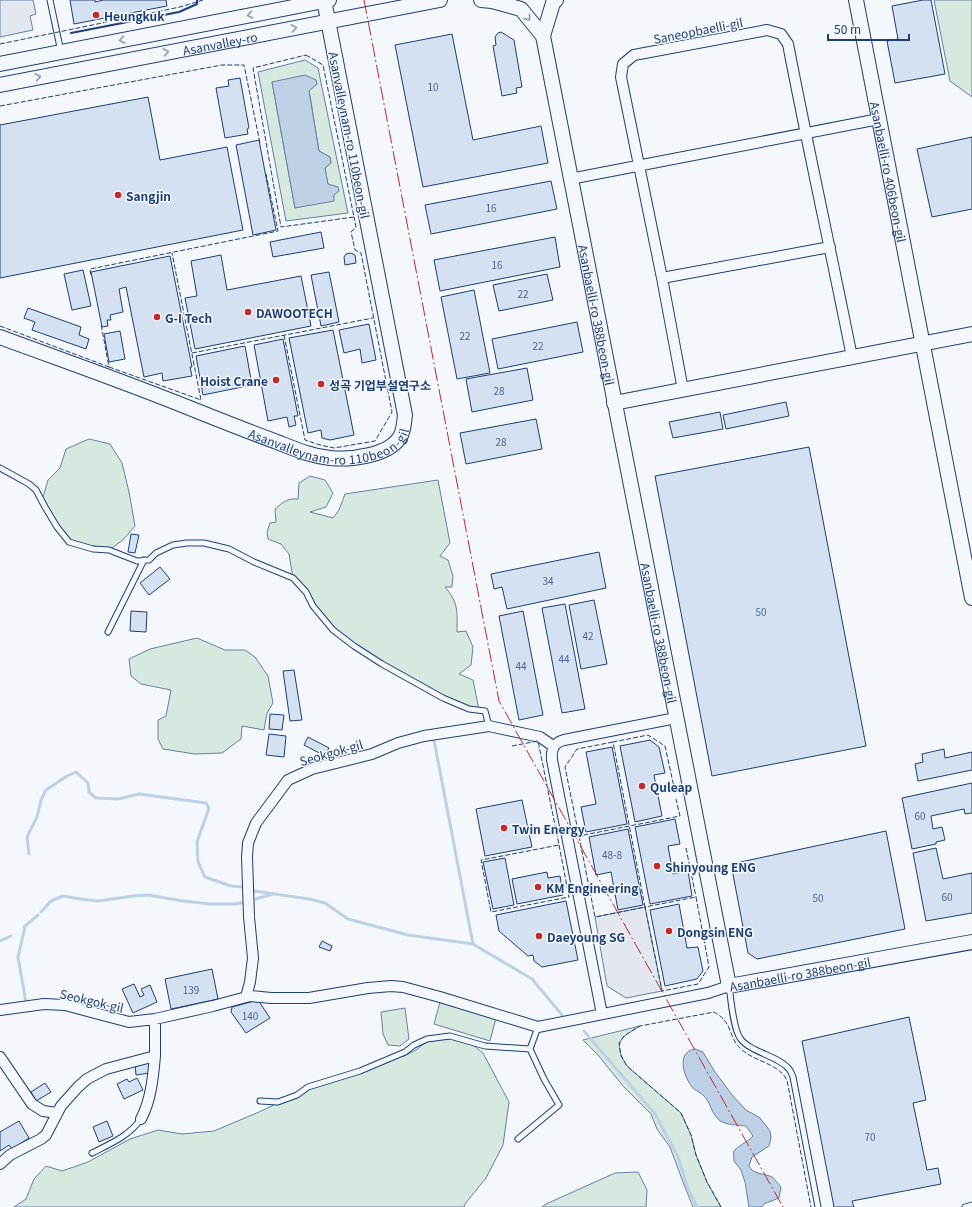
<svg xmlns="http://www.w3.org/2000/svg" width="972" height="1207" viewBox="0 0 972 1207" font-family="Georgia,'Noto Sans KR',serif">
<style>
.green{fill:#d7e8df;stroke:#687fa3;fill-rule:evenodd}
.parking{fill:#e3e8f0;stroke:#687fa3}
.water{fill:#bed0e5;stroke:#687fa3}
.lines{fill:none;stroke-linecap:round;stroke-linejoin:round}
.stream{stroke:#bed0e5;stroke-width:3}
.building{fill:#d5e0f0;stroke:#1d3f73}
.lane-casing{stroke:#1d3f73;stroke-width:7}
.street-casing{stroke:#1d3f73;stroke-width:12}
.secondary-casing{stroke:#1d3f73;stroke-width:16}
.lane{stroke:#f4f7fb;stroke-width:5}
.street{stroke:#f4f7fb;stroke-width:10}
.secondary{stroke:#f4f7fb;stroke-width:14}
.fence{stroke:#1d3f73;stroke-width:1;stroke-dasharray:5 2;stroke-linecap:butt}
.wall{stroke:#1d3f73;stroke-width:2}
.power{stroke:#c62828;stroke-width:1;stroke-dasharray:14 3 2 3;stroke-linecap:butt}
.oneway{stroke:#889bb7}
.poi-dot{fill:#c62828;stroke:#f4f7fb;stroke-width:1.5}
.labels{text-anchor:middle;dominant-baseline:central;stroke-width:3;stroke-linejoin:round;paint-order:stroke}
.number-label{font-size:10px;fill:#4b6792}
.poi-label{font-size:12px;font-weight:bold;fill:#1d3f73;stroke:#f4f7fb;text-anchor:start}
.street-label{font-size:12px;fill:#1d3f73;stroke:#f4f7fb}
</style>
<rect width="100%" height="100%" fill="#f4f7fb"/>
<path class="green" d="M934 0H972V97L950 81Z
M305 60 318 68 348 213 286 221 258 72ZM272 82 317 84 309 90 319 151 330 157 331 163 325 168 328 185 338 187 334 195 295 208Z
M89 439 110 444 122 463 129 492 135 526 123 540 109 550 69 542 45 507 43 497 48 480 60 468 66 449Z
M310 476 325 480 333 493 326 507 310 512 333 518 339 510 345 494 438 480 450 543 440 556 448 560 453 576 452 587H445C459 603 457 612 457 632L466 631 473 647 471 665 459 674 473 680 479 710 469 709 410 681 333 630 306 592 293 578 289 554 281 544 268 539 267 532 270 523 276 522 275 509C283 502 288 498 298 499L299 483Z
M197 638 225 650H245L255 657 268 676 273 703 267 713 264 730 242 726 241 739 222 753 195 754 163 749 158 739V720L166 716 171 690 141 684 131 676 129 659 150 649Z
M440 1002 496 1018 490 1041 434 1024Z
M405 1008 409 1039 400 1046 388 1045 383 1034 381 1012Z
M640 1026C619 1038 613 1043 627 1066L681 1113 691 1135 696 1155 707 1182 721 1207H693L683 1182 670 1147 657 1129 651 1114 623 1086 598 1055 583 1040Z
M447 1038 468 1041 483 1053 509 1102 503 1145 486 1178 465 1204 464 1207H14L26 1199 34 1179 46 1166 62 1171 88 1162 130 1139 158 1130 182 1134 214 1131 259 1112 326 1080 404 1056 416 1050 426 1042Z
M638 1172 647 1190 646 1207H542L546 1204 615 1173Z"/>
<path class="parking" d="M0 0H33L36 14 30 16 33 30 0 37Z
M645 907 662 991 626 998 607 986 595 917Z"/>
<path class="water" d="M305 75 316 80 317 84 309 91 319 151 330 157 331 163 325 168 328 184 338 187 339 191 334 195V201L295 208 272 82Z
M695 1049 703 1052 715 1072 733 1096 746 1110 760 1118 770 1131 771 1138 769 1146 752 1157 749 1166C753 1175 764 1173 772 1177 775 1179 778 1184 781 1187L779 1198 764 1204 762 1207H749L745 1182 741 1170 734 1161C734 1158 733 1153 734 1151 736 1147 749 1141 753 1136L746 1126C738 1125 725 1125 719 1120 711 1113 711 1103 704 1096 701 1093 697 1091 694 1089 684 1079 675 1052 695 1049Z"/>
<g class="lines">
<path class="stream" d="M434 740 473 944
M29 854 27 837 37 817 41 800 46 790 67 776 76 772 88 783 89 792 96 798 118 799 139 794 206 803 209 808 197 842 198 862 205 877 231 886 243 887
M254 891 309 899 325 903 348 919 408 935 473 944 532 979 562 1015
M256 899 272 894
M41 912 51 901 63 896 80 899 98 901 133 896 148 895 183 901 210 904H235L246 902
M24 927 38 915
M25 927 18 957 26 1002
M0 941 11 936
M584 1031 655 1114 678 1157 688 1189 697 1207"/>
</g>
<path class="building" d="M70 0H95V2L104 0H166L167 6 74 24Z
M923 0H931L945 74 895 83 887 41 898 39 892 6Z
M501 32 514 40 522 87 516 88 517 93 502 96 493 46 496 45 495 37 498 33Z
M452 34 473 140 541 126 548 163 423 187 395 45Z
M240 78 249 128 247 129 248 134 225 138 216 88 229 86 228 80Z
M148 97 160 160 227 147 243 230 0 278V125Z
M972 137V209L932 217 917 149Z
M259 140 276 230 253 235 236 145Z
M551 181 557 209 431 234 425 205Z
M321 232 324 248 273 257 270 242Z
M555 237 560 267 440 291 434 260Z
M351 253 355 255 356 263 345 265 344 257 346 254Z
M221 255 227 290 301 276 311 326 195 349 185 298 197 296 191 261Z
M170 256 192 367H190L192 376 163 381 162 373 144 377 126 287 119 289 123 312 110 315 111 320H107L108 326 102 327 91 272Z
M83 270 91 306 72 310 64 274Z
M329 272 339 322 321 326 311 275Z
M547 274 553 300 499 311 493 285Z
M474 290 490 373 457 379 441 297Z
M28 308 81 327 79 335 89 339 86 349 32 330 35 322 24 318Z
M577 322 583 352 498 369 492 339Z
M369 324 376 360 362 363 360 349 344 353 339 330Z
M333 330 354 435 330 440 322 438 321 430 308 433 289 338Z
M120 331 125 359 109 362 104 334Z
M283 339 298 416H294L296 425 289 427 287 417 268 421 254 345Z
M245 346 252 385 203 395 196 356Z
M527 368 533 400 472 412 466 379Z
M786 402 789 416 726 429 723 415Z
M720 412 723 429 673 438 669 422Z
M536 419 542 449 466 464 460 433Z
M809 447 866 746 712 776 655 476Z
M131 534 139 535 135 553 128 552Z
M599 552 606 588 507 609 502 587 494 589 491 574Z
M160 567 170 579 149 595 140 583Z
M594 600 607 664 581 669 569 605Z
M565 604 585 709 562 713 542 608Z
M131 611 147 612 146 632 130 631Z
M523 611 543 715 519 720 499 616Z
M294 670 302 720 290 721 283 671Z
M270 714 284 715 282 730 269 729Z
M269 734 286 736 284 757 266 755Z
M308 737 329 748 325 756 304 745Z
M650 740 659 747 665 773 654 775 662 816 635 822 620 746Z
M612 747 627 824 586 832 581 807 596 804 586 752Z
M944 749 945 758 972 752V770L918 781 915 764 923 762 922 754Z
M972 783V813L965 814 964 809 931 816 933 829 942 827 945 840 936 842V844L912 849 902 798Z
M522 800 532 847 485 856 476 809Z
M675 819 680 844 668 846 673 874 688 871 692 896 650 904 635 827Z
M628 829 643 905 618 910 611 872 596 875 589 837Z
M886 831 905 929 757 959 748 953 731 864Z
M936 848 943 879 972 873V913L926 921 913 853Z
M505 858 514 905 493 909 483 862Z
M547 872 548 878 560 876 563 895 517 904 512 879Z
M566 901 578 960 542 967 534 961 533 955 528 956 499 931 496 915Z
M679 904 687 948 698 947 703 971 697 979 665 986 650 910Z
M322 941 332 946 330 951 319 947Z
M212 969 218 999 171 1009 165 979Z
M134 984 140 997 144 995 141 989 150 985 157 1002 133 1013 122 989Z
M258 1000 270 1018 246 1033 231 1012 232 1007Z
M909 1017 926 1100 913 1103 927 1170 938 1168 941 1184 852 1201 854 1207H834L802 1041Z
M148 1062 150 1073 136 1075 135 1064Z
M137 1078 143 1090 124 1099 117 1084 127 1079 129 1082Z
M45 1083 51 1092 36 1101 31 1092Z
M19 1121 29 1138 12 1149 9 1145 0 1151V1132Z
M107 1121 113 1136 99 1142 93 1127Z"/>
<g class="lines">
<g class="lane-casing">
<path id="lane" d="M50 0 61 52
M0 468 29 484 36 490 45 507 57 527 69 542 93 549 109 550 137 561 149 560 156 553 173 545 187 543H204L229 549 254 562 293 578 306 592 313 606 333 630 354 646 382 664 443 698 469 709 485 711 489 726
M108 632 144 560
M729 986C731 999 733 1028 740 1038 749 1052 779 1056 789 1069 791 1071 792 1075 793 1077L818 1207
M260 1101 278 1102 297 1095 308 1087 360 1071 405 1052 414 1045 427 1039 450 1036 485 1046 530 1049
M518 1139 559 1105 544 1079 530 1049 538 1027
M92 1153C110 1144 129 1136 141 1119
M965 1207 972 1205"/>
</g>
<g class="street-casing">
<path id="street" d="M570 179 879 119
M662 278 830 247
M683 390 662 278 621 77 623 64 634 55 767 30 781 34 788 44C808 148 831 252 852 357
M246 997 250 982 253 958 249 917 247 857 248 843 256 823 288 780 312 769 372 754 398 743 424 736 489 726 540 737 553 746
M0 1010 44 1004 65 1005 129 1022 155 1019 213 1006 250 996 271 998H309L368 988 391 986 403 987 440 997 538 1027 708 993 729 986
M602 1014 552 760C551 750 553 743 564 740L676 718
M0 1057 32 1104 43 1111 57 1113
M141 1119C151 1100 153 1078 155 1056
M0 1164 10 1155 41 1139 46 1135 61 1106 78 1087 87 1079 106 1069 155 1056V1019"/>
</g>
<g class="secondary-casing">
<g id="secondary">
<path id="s1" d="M481 0 492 1 521 9 543 36 729 986 972 942"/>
<path id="s2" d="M856 0 972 598"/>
<path d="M543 36 553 3 556 0"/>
<path d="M0 64 329 0"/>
<path id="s3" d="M0 85 440 0"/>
<path id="s4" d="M0 337C62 360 125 382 187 407 217 419 247 431 277 442 295 449 311 456 330 458 350 460 391 456 401 435 404 429 404 422 405 415L324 0"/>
<path d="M614 403 972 334"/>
</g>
</g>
<use href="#lane" class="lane"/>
<use href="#street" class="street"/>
<use href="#secondary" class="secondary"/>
<path class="fence" d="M0 44 180 7 203 0
M306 55 323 65 354 217 281 227 253 68Z
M0 106 222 65H244L260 143
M91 275 90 269 278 231 266 174
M0 326 109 367 101 324
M284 335 305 440 320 445 334 448 375 441 392 412 361 253 355 250 351 232 356 227 354 217
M192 353 373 318
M109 367 201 400 172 253
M613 742 577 749 565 767 579 836 680 816 676 799
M512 746 538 741 559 845
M579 836 595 917 645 907 613 742 648 735 665 746 674 787
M559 845 569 897 491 912 481 860Z
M686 848 696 897
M696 897 709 967 698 984 662 991 645 907Z
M721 1207 707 1182 696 1155 691 1135 681 1113 627 1066 621 1056 619 1043 624 1036 640 1026 714 1012C734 1023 727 1036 741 1049 755 1062 778 1063 787 1080L811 1207"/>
<path class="wall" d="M71 33 179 12 197 4V0"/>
<path class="power" d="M364 0 499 701 783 1207"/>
</g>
<defs><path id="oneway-chevron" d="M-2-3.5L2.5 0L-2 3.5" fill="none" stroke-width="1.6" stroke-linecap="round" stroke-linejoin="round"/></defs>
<g class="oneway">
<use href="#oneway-chevron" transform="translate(250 15) rotate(169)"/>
<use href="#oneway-chevron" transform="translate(528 18) rotate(51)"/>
<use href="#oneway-chevron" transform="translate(294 28) rotate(-11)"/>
<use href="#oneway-chevron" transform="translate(122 40) rotate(169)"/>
<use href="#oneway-chevron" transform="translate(166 52) rotate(-11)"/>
<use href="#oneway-chevron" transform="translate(38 77) rotate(-11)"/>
</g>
<g class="poi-dot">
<circle cx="96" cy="15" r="4"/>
<circle cx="118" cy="195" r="4"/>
<circle cx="248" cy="312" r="4"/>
<circle cx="157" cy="317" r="4"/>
<circle cx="276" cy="380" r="4"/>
<circle cx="321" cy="384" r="4"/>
<circle cx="642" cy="786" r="4"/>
<circle cx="504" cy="828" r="4"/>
<circle cx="657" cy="866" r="4"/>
<circle cx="538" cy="887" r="4"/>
<circle cx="669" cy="931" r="4"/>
<circle cx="539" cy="936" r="4"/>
</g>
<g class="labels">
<g class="number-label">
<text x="433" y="86">10</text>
<text x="491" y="207">16</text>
<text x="497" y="264">16</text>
<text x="523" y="293">22</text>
<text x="465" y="335">22</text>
<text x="538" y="345">22</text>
<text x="499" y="390">28</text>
<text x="501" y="441">28</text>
<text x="548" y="580">34</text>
<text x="761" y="611">50</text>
<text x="588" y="635">42</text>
<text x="564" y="658">44</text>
<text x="521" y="665">44</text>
<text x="920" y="815">60</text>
<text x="612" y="854">48-8</text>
<text x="947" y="896">60</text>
<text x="818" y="897">50</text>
<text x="191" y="989">139</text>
<text x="250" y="1015">140</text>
<text x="870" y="1136">70</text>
</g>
<g class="poi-label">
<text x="104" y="15">Heungkuk</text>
<text x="126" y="195">Sangjin</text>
<text x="256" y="312">DAWOOTECH</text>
<text x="165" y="317">G-I Tech</text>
<text x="268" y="380" text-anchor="end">Hoist Crane</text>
<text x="329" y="384">성곡 기업부설연구소</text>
<text x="650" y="786">Quleap</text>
<text x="512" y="828">Twin Energy</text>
<text x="665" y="866">Shinyoung ENG</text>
<text x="546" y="887">KM Engineering</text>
<text x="677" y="931">Dongsin ENG</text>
<text x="547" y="936">Daeyoung SG</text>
</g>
<g class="street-label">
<text transform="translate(698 30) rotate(-11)">Saneopbaelli-gil</text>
<text stroke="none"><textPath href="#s3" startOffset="224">Asanvalley-ro</textPath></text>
<text transform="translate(350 135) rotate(79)">Asanvalleynam-ro 110beon-gil</text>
<text stroke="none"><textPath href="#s2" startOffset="175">Asanbaelli-ro 406beon-gil</textPath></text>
<text stroke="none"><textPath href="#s1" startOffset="360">Asanbaelli-ro 388beon-gil</textPath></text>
<text stroke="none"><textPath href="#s4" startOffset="352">Asanvalleynam-ro 110beon-gil</textPath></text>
<text stroke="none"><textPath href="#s1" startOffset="684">Asanbaelli-ro 388beon-gil</textPath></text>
<text transform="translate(331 752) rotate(-16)">Seokgok-gil</text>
<text stroke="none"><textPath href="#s1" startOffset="1116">Asanbaelli-ro 388beon-gil</textPath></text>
<text transform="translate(92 1000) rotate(13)">Seokgok-gil</text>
</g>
</g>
<path d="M828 34v6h81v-6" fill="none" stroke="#1d3f73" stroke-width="2"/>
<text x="834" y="34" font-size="12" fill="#1d3f73" stroke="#f4f7fb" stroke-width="3" paint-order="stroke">50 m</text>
</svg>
